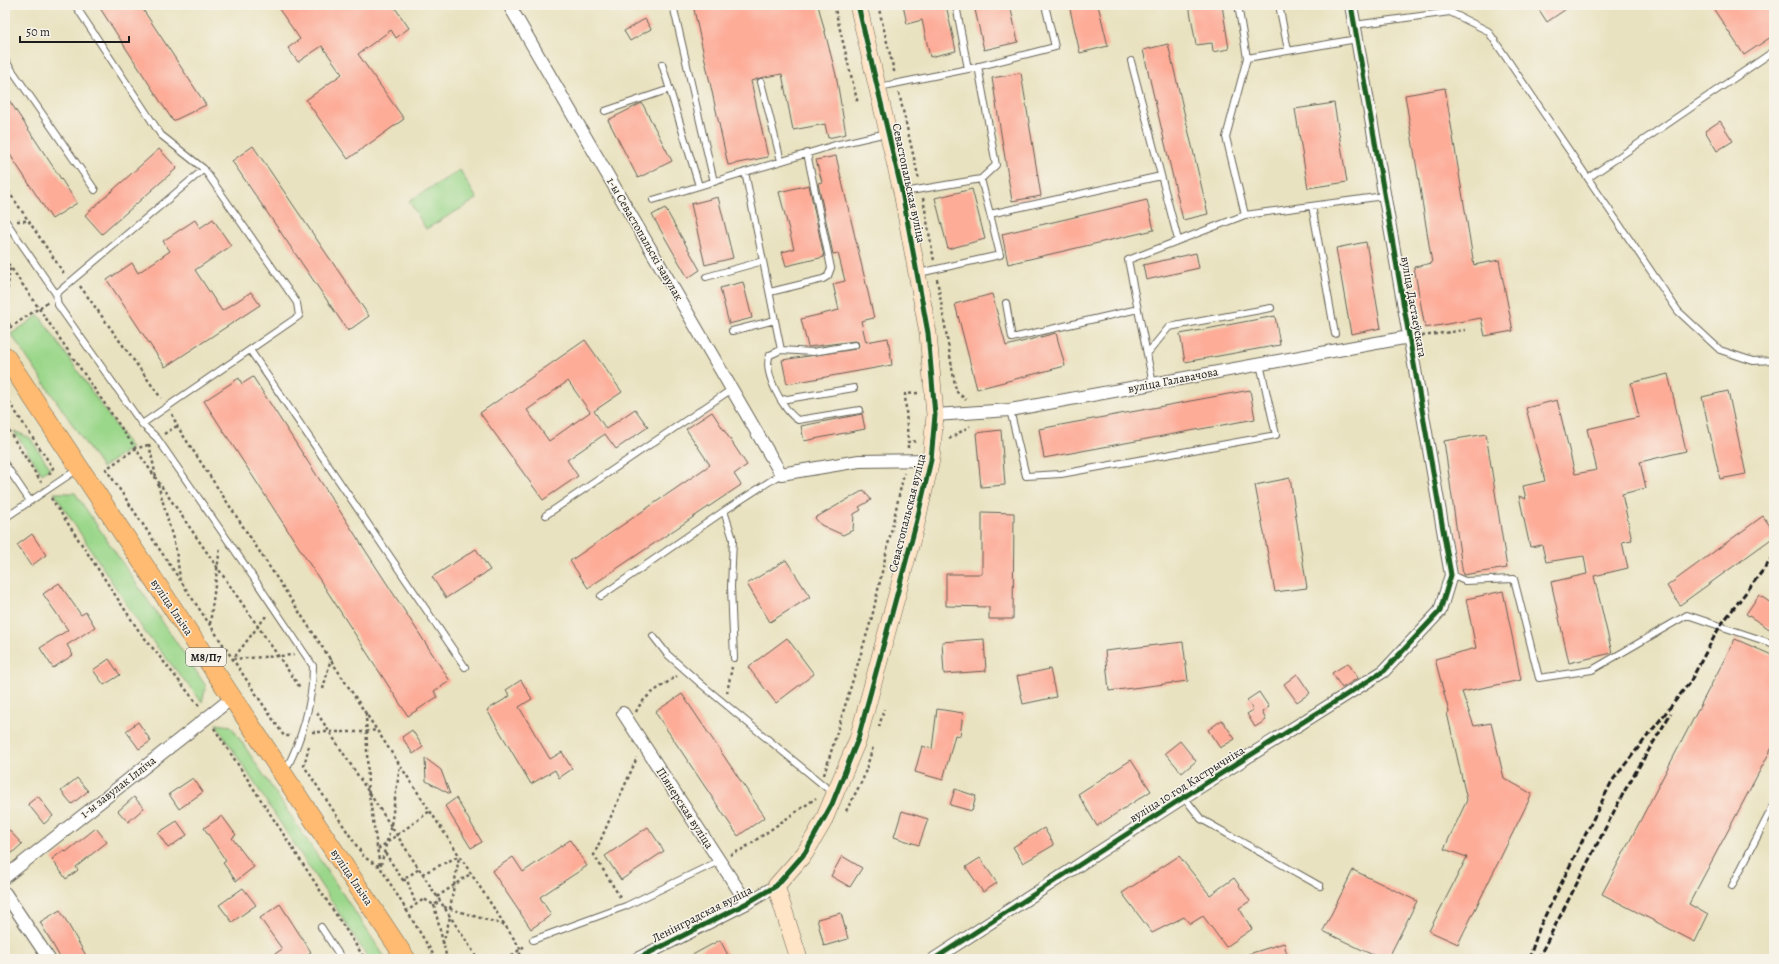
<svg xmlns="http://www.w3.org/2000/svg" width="1779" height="964" viewBox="0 0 1779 964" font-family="Alegreya,serif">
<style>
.green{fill:#9bd78b;stroke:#5c7a54}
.building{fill:#fdac98;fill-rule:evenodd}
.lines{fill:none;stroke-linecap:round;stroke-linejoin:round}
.lane-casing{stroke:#646155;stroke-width:8}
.street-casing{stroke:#646155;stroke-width:14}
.secondary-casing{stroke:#646155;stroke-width:18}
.primary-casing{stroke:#646155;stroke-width:20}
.path{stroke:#646155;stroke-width:2.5;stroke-dasharray:3 3;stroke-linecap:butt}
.lane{stroke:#fff;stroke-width:6}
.street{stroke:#fff;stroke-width:12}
.secondary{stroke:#ffe4c6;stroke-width:17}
.primary{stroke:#febb71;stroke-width:19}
.rail{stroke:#1c1c1c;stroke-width:3;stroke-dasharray:6 3;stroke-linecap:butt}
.cycleway-casing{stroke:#f7f3e8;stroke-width:8}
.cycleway{stroke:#1b5e20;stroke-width:5}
.labels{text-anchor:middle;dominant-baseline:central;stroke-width:3;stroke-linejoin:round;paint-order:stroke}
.shield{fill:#f7f3e8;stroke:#5e5c59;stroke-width:1}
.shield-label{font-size:11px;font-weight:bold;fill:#1c1c1c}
.street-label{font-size:12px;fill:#1c1c1c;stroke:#f7f3e8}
</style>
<rect width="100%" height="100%" fill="#f7f3e8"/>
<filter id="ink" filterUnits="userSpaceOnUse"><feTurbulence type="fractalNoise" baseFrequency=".025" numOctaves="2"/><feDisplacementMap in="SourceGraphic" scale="8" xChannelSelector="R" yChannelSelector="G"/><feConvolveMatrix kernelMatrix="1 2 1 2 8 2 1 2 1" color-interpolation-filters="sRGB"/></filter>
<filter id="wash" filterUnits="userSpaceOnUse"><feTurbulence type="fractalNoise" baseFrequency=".012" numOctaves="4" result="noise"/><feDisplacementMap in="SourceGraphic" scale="16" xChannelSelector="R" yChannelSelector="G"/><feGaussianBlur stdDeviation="0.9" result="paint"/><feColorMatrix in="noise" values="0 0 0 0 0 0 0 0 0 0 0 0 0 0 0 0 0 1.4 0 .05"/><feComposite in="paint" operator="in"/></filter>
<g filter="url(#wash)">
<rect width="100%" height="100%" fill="#e9e2c0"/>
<path class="green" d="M460 170 477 199 426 229 409 201Z
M39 315 131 448 102 468 11 334Z
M14 431 30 438 50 468 42 474Z
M54 493H75L206 686 202 702 144 631Z
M216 724 231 726 386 959H369Z"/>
<g id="blocks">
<path class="building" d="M98 5H140L206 105 173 121Z
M276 5H393L409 28 396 38 391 30 358 54 404 119 348 159 306 100 342 74 322 46 298 62 288 48 300 39Z
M693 5H724L725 9 746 5H818L836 75 846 134 828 138 825 124 793 130 782 74 760 78 751 81 768 157 728 165Z
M903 5H946L956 51 930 57 922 20 907 24Z
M974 5H1010L1018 42 984 50Z
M1069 5H1098L1108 46 1080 53Z
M1189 5H1222L1229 49 1213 52 1212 43 1196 45Z
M1536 5H1572L1547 22Z
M1711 5H1774V35L1744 55Z
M645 19 651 29 630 41 624 31Z
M1168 44 1208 214 1183 220 1143 50Z
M1021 73 1041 196 1012 201 992 78Z
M1445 88 1474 265 1499 260 1513 331 1485 336 1481 318 1425 328 1414 267 1432 263 1405 95Z
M5 94 77 203 52 219 5 147Z
M642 103 672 161 638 178 608 120Z
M1334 103 1347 182 1308 188 1295 109Z
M1720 121 1733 141 1717 151 1705 131Z
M253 146 369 316 348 331 232 161Z
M159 149 177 168 102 234 85 215Z
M836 156 874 318 861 321 866 342 888 338 892 365 787 384 782 360 856 349 859 346 858 342 855 341 808 347 801 319 839 310 833 284 845 281 838 253 833 254 818 183 822 182 816 160Z
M809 185 824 257 786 266 782 252 794 249 779 192Z
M972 189 985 239 948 249 935 198Z
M718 197 733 258 705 265 691 204Z
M1147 200 1154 230 1008 264 1002 234Z
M665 208 700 270 688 278 652 215Z
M213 219 231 246 195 270 222 311 251 292 260 305 165 367 107 280 132 263 138 273 170 251 163 241 195 220 200 228Z
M1366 242 1381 328 1351 334 1336 248Z
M1196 253 1199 268 1146 280 1143 265Z
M743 282 752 318 729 324 720 288Z
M992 294 1006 346 1056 333 1065 366 977 389 955 304Z
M1275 316 1280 345 1185 362 1180 334Z
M585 340 622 392 594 411 606 429 635 409 648 427 616 449 605 434 567 460 578 476 543 500 480 413ZM568 381 590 412 549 441 527 410Z
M1668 374 1686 451 1640 462 1646 488 1622 494 1632 540 1622 542 1628 568 1594 576 1612 653 1569 663 1551 582 1587 574 1584 556 1546 562 1542 545 1530 547 1519 496 1526 499 1523 486 1545 481 1526 408 1557 400 1575 474 1597 470 1587 429 1639 417 1631 383Z
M253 377 450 681 434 691 437 697 408 716 204 401 239 378 242 384Z
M1250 390 1255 419 1044 458 1039 429Z
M1728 391 1746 474 1720 479 1702 397Z
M712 412 747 465 734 474 741 485 588 588 570 561 710 465 686 429Z
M862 414 865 429 804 441 801 426Z
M1001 430 1005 485 981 487 976 433Z
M1486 434 1507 568 1463 575 1444 441Z
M1290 478 1307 588 1275 592 1255 485Z
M864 490 871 500 859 507 861 510 854 514 853 530 843 535 821 525 815 518Z
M982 512 1014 513 1013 619H989V607L946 606V574H982Z
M1763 516 1774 532V537L1680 605 1667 586Z
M32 534 46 555 31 566 17 545Z
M476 549 490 570 446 598 432 577Z
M786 560 810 597 770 622 747 584Z
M59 583 81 615 86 612 95 627 67 645 73 655 53 668 40 648 68 630 43 594Z
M1503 591 1521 680 1462 692 1474 726 1491 723 1504 778 1532 794 1458 944 1429 931 1467 857 1444 849 1467 800 1447 713 1449 712 1435 659 1476 648 1466 599Z
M1759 595 1774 605V632L1746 614Z
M787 638 814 674 776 703 748 667Z
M984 639 986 671 944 674 942 642Z
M1735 639 1774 656V744L1689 904 1708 915 1695 942 1602 894Z
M1183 642 1188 681 1109 691 1105 651Z
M109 659 120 675 104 685 93 670Z
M1348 663 1358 678 1342 688 1332 673Z
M1050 669 1056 697 1023 704 1017 676Z
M1297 674 1310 693 1297 702 1284 684Z
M521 680 532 699 519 707 550 759 562 752 572 769 559 778 555 770 531 784 487 710 510 696 506 690Z
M1259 692 1269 707 1262 712 1266 720 1255 727 1247 714 1253 710 1247 700Z
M682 694 765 817 738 836 655 712Z
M937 709 963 713 960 736 955 735 943 780 915 772 922 746 932 749Z
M1222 720 1235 739 1220 748 1208 730Z
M138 722 151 741 139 749 126 731Z
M412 730 423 747 413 754 402 737Z
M1180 741 1196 761 1182 773 1165 753Z
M425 758 441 770 450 794 426 781Z
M1131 760 1151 791 1097 826 1078 794Z
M77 778 88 791 72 804 61 791Z
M193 778 203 792 179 809 169 794Z
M955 789 976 796 972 811 950 805Z
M38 796 53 816 44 824 28 804Z
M134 797 144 808 128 822 118 811Z
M456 798 482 842 471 848 445 806Z
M902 811 928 819 919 845 894 837Z
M222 816 236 835 232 838 254 867 236 881 223 863 226 861 204 828Z
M177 821 187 835 168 848 158 833Z
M5 826 22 844 11 854 5 847Z
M648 827 664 851 621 880 605 856Z
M96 828 107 842 76 867 78 870 66 879 52 859 64 850 66 852Z
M1044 828 1054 845 1023 863 1013 847Z
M570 840 587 866 540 897 551 915 531 929 492 871 513 857 523 872Z
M842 856 862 868 850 887 831 876Z
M1179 856 1210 895 1234 878 1250 901 1239 908 1252 929 1226 947 1203 916 1190 924 1184 917 1152 933 1122 893Z
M980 858 997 883 983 892 966 867Z
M1353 870 1417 901 1388 959H1381L1323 931Z
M243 888 256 905 232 922 219 905Z
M280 904 311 952 308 954 311 959H268L282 949 260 918Z
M60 910 88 959H61L40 922Z
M841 913 848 939 824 946 817 919Z
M720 940 730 959H685Z
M1284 943 1288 959H1242V956Z"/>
</g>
</g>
<g filter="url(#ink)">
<use href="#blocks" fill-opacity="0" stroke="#646155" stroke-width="1"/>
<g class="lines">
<g class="lane-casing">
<path id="lane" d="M75 5 161 135 204 169 297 303 299 316 142 424
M673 5 714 182
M1238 5 1247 58 1226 137 1245 215
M1279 5 1288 50
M1450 12 1488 31 1678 311 1720 350 1753 361 1774 360
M1354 25 1450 12 1449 5
M1247 58 1357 39
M5 60 95 190
M1131 61 1178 240
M662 64 699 186
M978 66 996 165 981 179
M968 69 1055 47 1045 5
M761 82 781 161
M879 87 968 69 956 5
M605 111 670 89
M745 172 781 350 770 355C762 371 783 411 798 420L860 410
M1588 178 1774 51
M904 192 981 179 990 214
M653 200 835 145 887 133
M1312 206 1335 334
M5 220 56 294 58 305 142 424 157 438 249 571 313 666C313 701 302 740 285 771
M919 273 1000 255 990 214 1161 176
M706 277 763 261
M770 292 823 279 828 276 831 268 807 153
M56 294 204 169
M1006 303 1012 338 1138 309
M732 331 775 320
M250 350 465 667
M781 350 813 352 855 345
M1147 354 1169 327 1271 308
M1153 384 1128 260 1245 215 1384 196
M781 400 854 388
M1010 410 1026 476 1061 474 1276 435 1260 364
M5 464 30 501
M724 511 733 539 731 587 734 658
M546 515 732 389
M5 518 78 469
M1451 575 1465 581 1514 579 1539 678 1592 670 1687 615 1774 644
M601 596 724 511 781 474
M653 636 667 654 701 684 834 794
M1184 797 1201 819 1320 886
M1732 886 1774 804
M321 927 342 959
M533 940 626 906 719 861"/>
</g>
<g class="street-casing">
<path id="street" d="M509 5 781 474 859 461 931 460
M935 415 1010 410 1409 337
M623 713 747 903
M5 877 232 698
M5 893 49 959
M637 959 747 903 776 886
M934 959 1184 797 1384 671 1440 611 1451 575 1351 5"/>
</g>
<g class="secondary-casing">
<path id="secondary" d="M799 959 776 886 805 853 823 822 858 739 916 524 931 460 935 415 928 333 902 192 858 5"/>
</g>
<g class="primary-casing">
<path id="primary" d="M5 356 406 959"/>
</g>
<path class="path" d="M834 5 858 104
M878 5 895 75
M899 93 919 180
M5 186 65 275
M923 198 934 261
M17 221H30
M5 259 301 689
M937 279 956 391 966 400
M80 286 161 398
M5 313 10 267
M5 318 11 327
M5 331 48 302
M1422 336 1465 330
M918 393 905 394 908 442 918 441
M5 400 7 399 53 468 49 475
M172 414 177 426 520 948V959
M5 425 41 482
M164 434 177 426
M949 439 970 426
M149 444 156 477
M148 445 135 449 106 469 284 736H290
M908 448V442
M158 484 176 550 180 578
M51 498 139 631 200 707
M266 616 233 659 294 655
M210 624 220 547
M323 689 331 658
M727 693 732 667
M636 712C643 695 663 686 677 676
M317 713 478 959
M366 713 368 787 380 867
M879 727 884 709
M214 728 365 959
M312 732H365L377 730
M309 746 304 766 364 857 380 867 407 911
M824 775 872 617 904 473
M846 811 863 779 873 747
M378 849 430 811
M385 853 403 880 419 869
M730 855 743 849 816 798
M381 865 391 825 400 766
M422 874 459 856
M403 880H407L416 905
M437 897 470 874
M620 897 594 855 636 760V757
M434 905 447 959
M444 907 504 925
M450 909 459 857
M443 944 450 917
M436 959 407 911 424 899 434 905 440 901
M507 959 526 945"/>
<use href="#lane" class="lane"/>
<use href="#street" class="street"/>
<use href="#secondary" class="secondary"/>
<use href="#primary" class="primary"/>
<path class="rail" d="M1529 959 1540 926 1612 781 1690 682 1720 626 1774 556
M1538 959 1625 790 1671 713"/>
<g class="cycleway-casing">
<path id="cycleway" d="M637 959 747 903 776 886 805 853 832 804 858 739 916 524 931 460 935 415 928 333 902 192 858 5
M934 959 1184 797 1384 671 1440 611 1451 575 1351 5"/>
</g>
<use href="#cycleway" class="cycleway"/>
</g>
</g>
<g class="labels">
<rect class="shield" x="186" y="648" width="40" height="18" rx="3"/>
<g class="shield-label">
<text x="206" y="657">М8/П7</text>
</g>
<g class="street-label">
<text transform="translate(909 183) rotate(78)">Севастопальская вуліца</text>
<text transform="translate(645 239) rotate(60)">1-ы Севастопальскі завулак</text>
<text transform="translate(1414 307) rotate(80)">вуліца Дастаеўскага</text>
<text transform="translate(1173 380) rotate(-11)">вуліца Галавачова</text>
<text transform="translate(907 513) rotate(-76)">Севастопальская вуліца</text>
<text transform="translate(172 607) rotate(56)">вуліца Ільіча</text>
<text transform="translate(1187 784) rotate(-32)">вуліца 10 год Кастрычніка</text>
<text transform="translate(118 787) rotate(-38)">1-ы завулак Ілліча</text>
<text transform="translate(685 808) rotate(57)">Піянерская вуліца</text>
<text transform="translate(352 877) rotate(56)">вуліца Ільіча</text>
<text transform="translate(702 914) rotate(-27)">Ленінградская вуліца</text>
</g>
</g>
<rect width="1779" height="964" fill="none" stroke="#f7f3e8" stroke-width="20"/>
<path d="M20 36v6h109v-6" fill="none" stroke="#1c1c1c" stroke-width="2"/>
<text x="26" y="36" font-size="12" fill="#1c1c1c" stroke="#f7f3e8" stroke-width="3" paint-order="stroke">50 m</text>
</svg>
